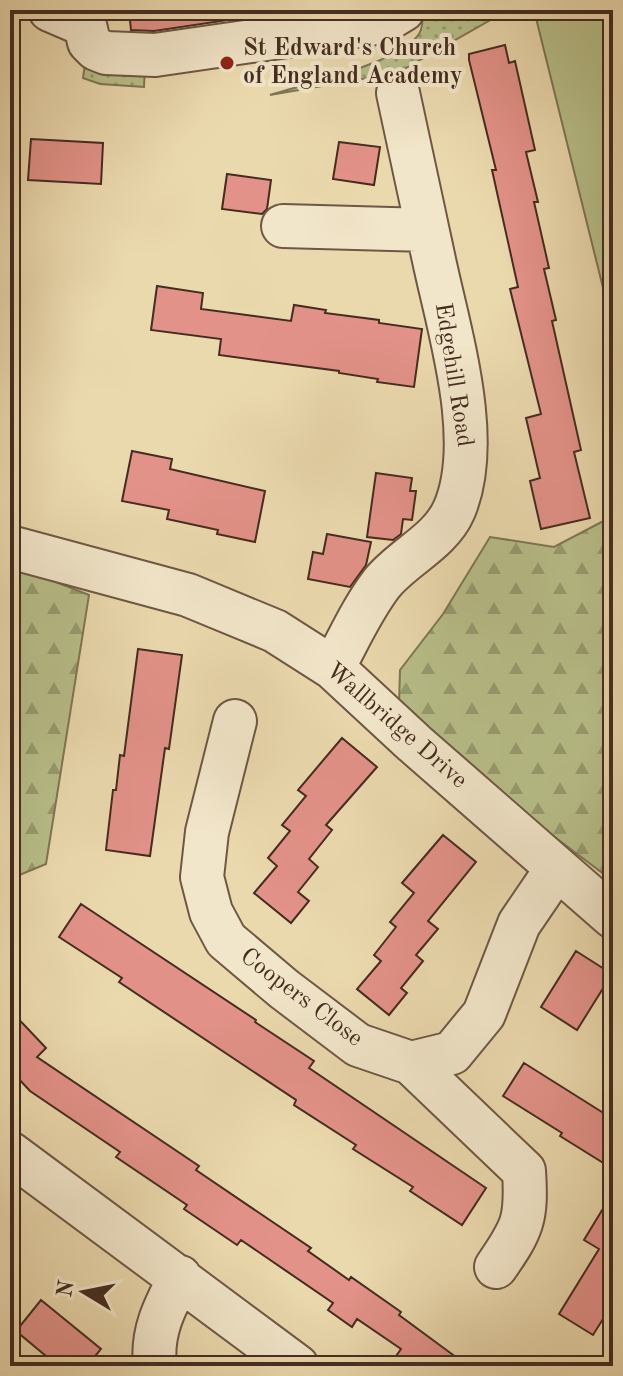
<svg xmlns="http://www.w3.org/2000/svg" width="623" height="1376" viewBox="0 0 623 1376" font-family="'Old Standard TT',serif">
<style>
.grass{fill:url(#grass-dots);stroke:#7e7655;stroke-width:2}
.forest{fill:url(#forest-firs);stroke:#7e7655;stroke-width:2}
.park{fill:#b8bf8a;stroke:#7e7655;stroke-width:2}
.building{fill:#e39289;stroke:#452c20;stroke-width:2}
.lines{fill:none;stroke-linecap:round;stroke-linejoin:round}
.minor-casing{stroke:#6e5744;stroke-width:46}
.minor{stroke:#f2e6ca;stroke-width:42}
.poi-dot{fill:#8f2418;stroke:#f2e6ca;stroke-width:3}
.labels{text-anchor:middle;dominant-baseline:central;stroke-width:8;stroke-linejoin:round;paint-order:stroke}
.poi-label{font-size:24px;font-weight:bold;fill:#452c20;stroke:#f2e6ca;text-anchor:start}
.street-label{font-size:24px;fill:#452c20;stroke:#f2e6ca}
</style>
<defs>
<pattern id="grass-dots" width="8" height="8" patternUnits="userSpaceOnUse" patternTransform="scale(2)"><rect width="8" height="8" fill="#b8bf8a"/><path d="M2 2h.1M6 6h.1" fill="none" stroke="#979b70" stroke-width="1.8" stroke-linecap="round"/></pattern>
<pattern id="forest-firs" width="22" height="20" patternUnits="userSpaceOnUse" patternTransform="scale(2)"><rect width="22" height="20" fill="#b8bf8a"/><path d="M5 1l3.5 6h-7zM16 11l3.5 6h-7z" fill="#979b70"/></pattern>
</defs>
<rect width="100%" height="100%" fill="#ebd9ae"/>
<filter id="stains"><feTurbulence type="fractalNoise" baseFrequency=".0025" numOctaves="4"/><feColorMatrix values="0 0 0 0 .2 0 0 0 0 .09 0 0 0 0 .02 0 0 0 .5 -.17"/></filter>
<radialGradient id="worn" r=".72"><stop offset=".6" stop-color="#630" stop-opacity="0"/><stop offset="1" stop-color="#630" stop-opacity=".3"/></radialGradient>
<path class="grass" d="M423 10H508L397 73 270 95C305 84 400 63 419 34 423 28 423 18 423 10Z
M86 58 145 66 144 87 100 84 83 78Z"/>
<path class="forest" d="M613 516V881L548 832 399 705 400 670 443 614 490 537 554 547Z
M10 564 89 595 46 864 10 879Z"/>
<path class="park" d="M534 10H613V328Z"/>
<path class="building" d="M129 10H235V19L154 31 131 30Z
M505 45 509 63 515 61 535 150 526 152 538 202H534L549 268 544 269 556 320 552 321 581 450 574 452 590 518 541 529 530 481 540 478 526 418 541 414 510 289 518 287 492 170H496L469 60V54Z
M31 139 103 143 101 184 28 180Z
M339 142 380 147 374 185 333 179Z
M227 174 271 180 267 209 262 214 222 209Z
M157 286 203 293 201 309 291 321 294 305 326 310 325 313 379 320V323L422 329 414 387 377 382 378 379 339 373V371L219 355 221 339 151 330Z
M132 451 172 459 170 469 265 491 255 542 217 534 218 530 167 519 169 510 122 501Z
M376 473 412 478 410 491H416L412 520 403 519 401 534 393 540 367 537Z
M327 534 371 542 366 565 350 587 308 579 313 552 323 554Z
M138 649 182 655 169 749 165 748 150 856 106 850 113 790H116L120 755 124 756Z
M342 738 377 767 326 825 332 830 309 859 318 867 298 892 309 901 291 923 254 893 277 866 268 858 290 831 282 825 306 796 298 790Z
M443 835 476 862 428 921 438 929 416 955 423 961 401 988 407 993 389 1015 357 989 381 961 374 955 396 927 390 922 414 893 402 883Z
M81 904 256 1020 255 1022 314 1061 309 1068 486 1188 462 1225 410 1191 413 1187 353 1149 356 1145 294 1105 296 1100 119 982 122 978 59 937Z
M576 951 612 974 577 1030 541 1007Z
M10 1010 46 1048 37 1057 199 1166 196 1170 311 1248 308 1251 349 1280 351 1277 401 1312 399 1315 468 1366H389L401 1349 357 1319 352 1327 328 1310 333 1303 241 1240 237 1245 184 1209 187 1205 116 1157 120 1152 30 1091 16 1076 10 1082Z
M524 1063 613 1119V1169L560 1136 562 1133 503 1096Z
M613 1192V1303L593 1335 559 1314 599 1249 584 1240Z
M41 1300 101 1349 87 1366H58L16 1331Z"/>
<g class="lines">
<g class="minor-casing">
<path id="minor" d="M50 10 85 25 83 10
M85 25 89 42 96 49 106 53 155 55 383 22 403 10
M283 226 427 230
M10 547 188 595 275 631 333 668 414 743 613 917
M333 668C349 639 362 609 382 583 403 557 440 542 454 510 484 441 449 331 434 260 422 204 410 149 398 93
M235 721 207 832 202 877 211 912 226 940 284 989 358 1045 411 1063 524 1171C527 1219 523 1228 496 1267
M411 1063 452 1053 484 1014 519 924 557 868
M10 1153 297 1366
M155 1366C151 1332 165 1306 180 1277"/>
</g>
<use href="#minor" class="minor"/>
</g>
<circle class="poi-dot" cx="227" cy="63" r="8"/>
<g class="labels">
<g class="poi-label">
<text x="243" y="49">St Edward's Church<tspan x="243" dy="28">of England Academy</tspan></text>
</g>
<g class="street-label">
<text transform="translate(453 375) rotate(81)">Edgehill Road</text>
<text transform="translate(396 726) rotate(41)">Wallbridge Drive</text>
<text transform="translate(301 998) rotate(37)">Coopers Close</text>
</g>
</g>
<rect width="623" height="1376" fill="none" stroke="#ebd9ae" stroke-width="40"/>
<rect x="12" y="12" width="599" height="1352" fill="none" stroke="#452c20" stroke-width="4"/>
<rect x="20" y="20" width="583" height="1336" fill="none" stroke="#452c20" stroke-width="2"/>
<g transform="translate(84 1292) rotate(280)" stroke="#f2e6ca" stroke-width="6" paint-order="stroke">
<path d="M0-6L14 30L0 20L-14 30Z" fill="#452c20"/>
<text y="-12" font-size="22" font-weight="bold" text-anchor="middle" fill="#452c20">N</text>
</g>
<rect width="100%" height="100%" filter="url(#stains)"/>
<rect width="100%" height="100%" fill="url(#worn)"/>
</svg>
